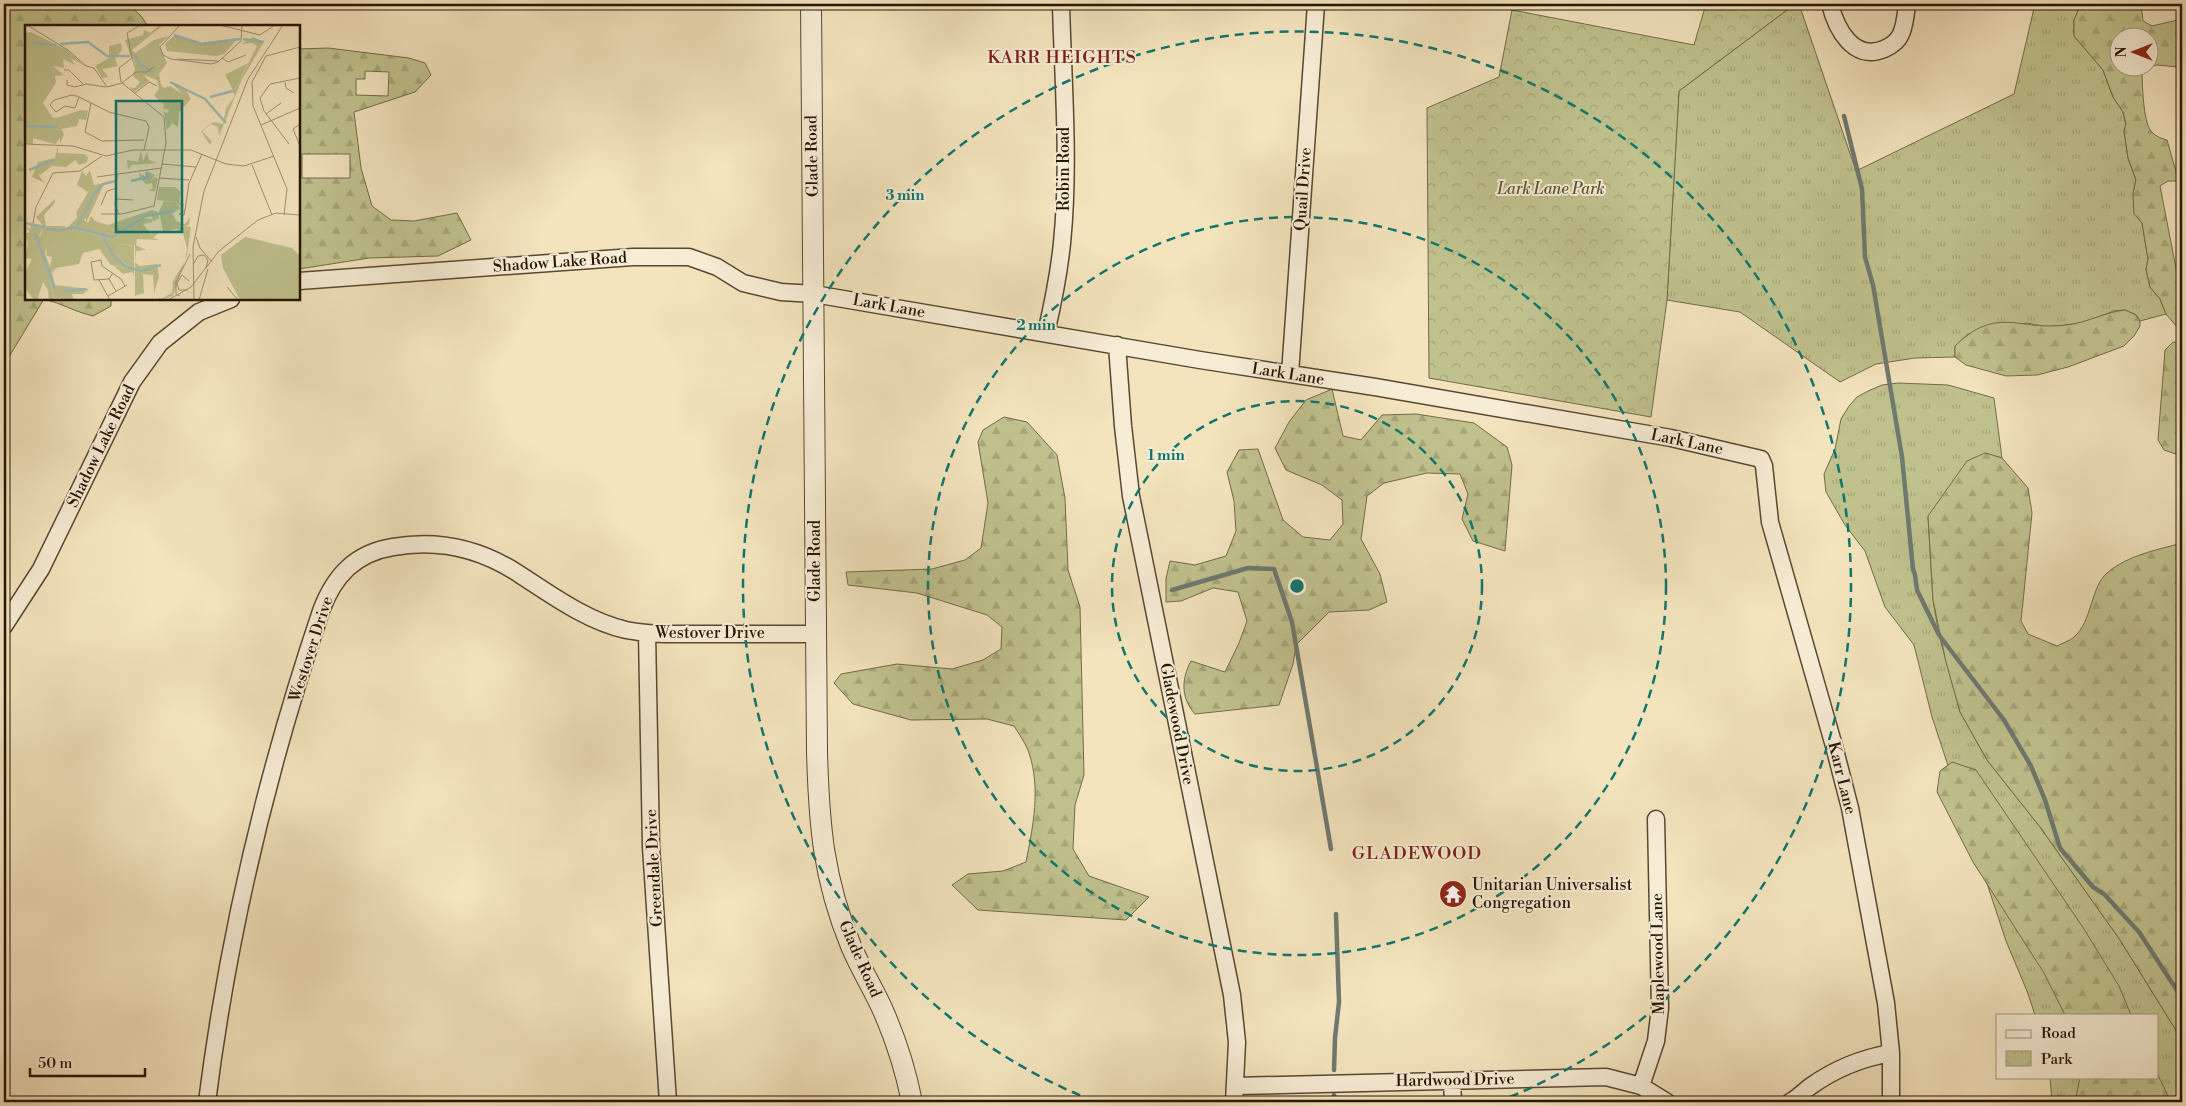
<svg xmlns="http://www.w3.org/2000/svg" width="2186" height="1106" viewBox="0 0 2186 1106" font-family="'Libre Bodoni',serif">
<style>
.grass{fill:url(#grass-tufts);stroke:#736b48}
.forest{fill:url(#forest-firs);stroke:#736b48;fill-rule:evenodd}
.park{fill:url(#park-crowns);stroke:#736b48}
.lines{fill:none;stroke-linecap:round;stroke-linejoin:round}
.stream{stroke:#6e7970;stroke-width:4.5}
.minor-casing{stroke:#594831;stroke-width:19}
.tertiary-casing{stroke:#594831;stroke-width:22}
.minor{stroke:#f7edd5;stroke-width:16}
.tertiary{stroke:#f7edd5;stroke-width:20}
.ring{fill:none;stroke:#0f766e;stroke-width:2.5;stroke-dasharray:9 6}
.labels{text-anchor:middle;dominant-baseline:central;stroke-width:4;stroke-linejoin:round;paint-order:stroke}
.street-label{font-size:16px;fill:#261402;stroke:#f7edd5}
.park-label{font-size:16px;font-style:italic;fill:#5c5133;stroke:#f7edd5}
.poi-label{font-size:16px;fill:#261402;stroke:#f7edd5;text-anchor:start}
.neighbourhood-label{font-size:18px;letter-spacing:1px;fill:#7a1f14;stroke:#f7edd5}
.inset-river{fill:none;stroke:#9ebdb9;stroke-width:2.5}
.inset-road{fill:none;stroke:#a19173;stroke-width:1}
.view{fill:#0f766e;fill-opacity:0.15;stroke:#0f766e;stroke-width:2.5}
.inset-edge{fill:none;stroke:#261402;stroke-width:2.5}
.centre{fill:#0f766e;stroke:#f7edd5;stroke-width:2.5}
.ring-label{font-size:15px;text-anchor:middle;font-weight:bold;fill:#0f766e;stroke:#f7edd5;stroke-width:4;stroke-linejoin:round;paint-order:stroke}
</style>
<defs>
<pattern id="grass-tufts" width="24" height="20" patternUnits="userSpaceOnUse" patternTransform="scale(1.25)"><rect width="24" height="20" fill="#c0c28e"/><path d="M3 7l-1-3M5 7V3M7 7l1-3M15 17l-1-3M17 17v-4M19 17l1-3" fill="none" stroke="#a5a679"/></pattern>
<pattern id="forest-firs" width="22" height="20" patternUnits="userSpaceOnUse" patternTransform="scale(1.25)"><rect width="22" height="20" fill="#c0c28e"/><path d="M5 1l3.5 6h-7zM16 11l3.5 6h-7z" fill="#a5a679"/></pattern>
<pattern id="park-crowns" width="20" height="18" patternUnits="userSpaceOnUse" patternTransform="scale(1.25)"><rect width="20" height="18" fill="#c0c28e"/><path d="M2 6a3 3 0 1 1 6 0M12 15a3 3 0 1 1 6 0" fill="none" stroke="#a5a679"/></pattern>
</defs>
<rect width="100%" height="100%" fill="#f3e4be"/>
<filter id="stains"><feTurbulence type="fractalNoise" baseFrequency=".004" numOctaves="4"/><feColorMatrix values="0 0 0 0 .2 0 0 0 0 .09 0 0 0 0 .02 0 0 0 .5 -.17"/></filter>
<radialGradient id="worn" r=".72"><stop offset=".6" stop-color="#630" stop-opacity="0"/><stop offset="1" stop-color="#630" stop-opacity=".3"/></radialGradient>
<path class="grass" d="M1795 4H1799L1856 171 2014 94 2035 4H2081L2074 20V36L2103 70 2113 97 2123 112 2126 125 2124 131 2128 158 2136 180 2133 194 2142 223 2148 259 2146 270 2150 287 2160 299 2166 314 2140 321 2136 315 2125 310 2113 311 2090 321 2067 325 2045 327 2027 323 1968 334 1955 346V357L1915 358 1876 364 1840 382 1740 312 1667 300 1679 91Z
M1898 383 1948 385 1994 398 2002 458 1985 453 1939 501 1928 517 1933 600 1939 635 1960 712 1987 760 2040 827 2120 940 2182 1040V1102H2052L2050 1077H2157V1015H2035L2027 991 2006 941 1932 717 1914 645 1885 607 1865 551 1845 525 1826 492 1824 474 1835 449 1841 419 1849 406 1857 397 1868 391 1882 385Z"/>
<path class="forest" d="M4 4H128L141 16 148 26H26V299H111V306L93 316C75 312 61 303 44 299L4 365Z
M2081 4H2141L2143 21 2152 26 2182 19V48L2178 67 2157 65 2149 67 2148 38H2118V68H2145H2142C2142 81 2143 122 2151 131 2155 136 2160 138 2167 140L2177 175V181H2168L2160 186 2182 299V329L2177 327 2166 314 2160 299 2150 287 2146 269 2148 259 2142 223 2134 214 2133 194 2136 180 2128 158 2124 131 2126 124 2123 112 2113 97 2103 70 2074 36V20Z
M328 48 409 58 425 63 431 75 415 92 354 112 361 168 372 206 391 220 414 221 457 213 471 240 438 256 369 258 299 269V49ZM365 71 389 72 388 96 356 95V79H365ZM302 154H350V178H302Z
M2125 310 2136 315 2140 321V326L2134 336 2124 346 2068 367 2037 375 2006 376 1966 365 1955 357V346C1997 305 2018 331 2066 325 2087 323 2105 312 2125 310Z
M2173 342 2182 343V456L2164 450 2158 440 2165 350Z
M1332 389 1343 436 1361 440 1382 415 1416 414 1474 423 1507 447 1512 465 1505 551 1473 541 1462 519 1468 494 1460 474 1427 473 1384 483 1367 496 1361 539 1380 574 1387 602 1369 610 1329 612 1296 645 1293 664 1279 705 1195 714C1181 698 1181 680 1191 661L1225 672 1239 643 1247 621 1238 592 1213 588 1181 601 1166 602V579L1170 561 1195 565 1226 556 1236 531 1234 501 1227 472 1239 450 1258 449 1283 520 1303 537 1330 540 1343 524 1342 500 1322 485 1286 470 1275 448 1289 422 1306 400Z
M1004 417 1027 422 1057 455 1065 498 1068 570 1080 607 1084 775 1075 805 1073 849 1089 876 1149 897 1126 920 978 910 952 885 968 874 1003 871 1026 862C1033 826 1041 789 1029 753 1026 744 1019 734 1014 726L987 719 911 720 853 704 834 683 841 674 897 664 952 669 983 660 1001 649 1002 627 987 615 917 593 848 585 846 572 932 569 965 560 981 548 988 503 978 442 983 430Z
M1985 453 2002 458 2028 488 2032 513 2021 621 2028 634 2057 646C2062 643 2070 641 2074 637 2092 622 2091 586 2107 573 2128 555 2157 550 2182 543V1040L2120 940 2040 827 1987 760 1960 712 1946 662 1933 600 1928 516 1967 461Z
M1952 762 1976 770 2084 929 2119 986 2131 1015H2065L2044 973 1973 862 1937 792 1940 771Z
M2157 1073 2171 1102H2075L2080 1077H2157Z"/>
<path class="park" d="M1706 4H1795L1679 91 1667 300 1651 417 1429 378 1427 108 1499 77 1512 10 1694 45Z"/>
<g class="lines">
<path class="stream" d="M1844 116 1862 189 1865 257 1873 285 1902 457 1913 569 1915 575 1917 590 1939 635 2004 720 2031 766 2045 800 2060 848 2093 887 2104 894 2139 932 2182 998
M1172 590 1248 568 1274 569 1292 622 1331 849
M1334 1070 1335 1038 1339 1002 1336 914
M1334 1095 1336 1102"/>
<g class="minor-casing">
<path id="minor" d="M1830 4C1836 28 1853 62 1884 49 1891 46 1898 41 1901 34 1905 25 1906 13 1907 4
M299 281 633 257H689L717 267 743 283 781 292 814 294 1200 360 1375 387 1671 438 1761 459 1764 466 1770 522 1834 746 1850 808 1886 1003 1891 1053V1102
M1046 333C1053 303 1059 273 1062 243 1070 164 1063 83 1061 4
M1117 345 1123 426 1131 496 1232 995 1237 1042 1234 1102
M1290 374 1316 4
M4 626 41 569 132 382 160 343 199 312 231 299
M647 633 651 847 668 1102
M1452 1081 1453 1102
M1236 1086 1606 1077 1641 1086 1667 1102
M1641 1086 1656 1041 1660 1008 1656 819
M207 1102C228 935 267 771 321 611 334 576 355 553 393 547 438 539 481 549 519 574 553 596 587 621 626 630 651 635 677 634 702 634 740 634 778 634 816 634
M1790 1102C1798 1098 1804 1091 1811 1086 1835 1069 1862 1058 1891 1053"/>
</g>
<g class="tertiary-casing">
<path id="tertiary" d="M811 4 817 752C819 824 823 878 851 946 861 970 875 991 885 1015 897 1043 906 1072 912 1102"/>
</g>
<use href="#minor" class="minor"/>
<use href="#tertiary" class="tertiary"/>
</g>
<g class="ring">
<circle cx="1297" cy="586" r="185"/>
<circle cx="1297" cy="586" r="369"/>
<path d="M1094 1101A554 554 0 1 1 1500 1101"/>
</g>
<defs>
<g id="temple-disc" transform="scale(1.4375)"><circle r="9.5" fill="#8f2418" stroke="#f7edd5"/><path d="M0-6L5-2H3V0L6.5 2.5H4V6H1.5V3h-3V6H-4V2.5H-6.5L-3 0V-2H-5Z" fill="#fff"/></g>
</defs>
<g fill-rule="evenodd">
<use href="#temple-disc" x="1453" y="894"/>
</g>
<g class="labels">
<g class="street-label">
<text transform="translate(812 156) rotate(-91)">Glade Road</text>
<text transform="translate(1064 169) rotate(-90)">Robin Road</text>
<text transform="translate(1303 189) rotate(-86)">Quail Drive</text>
<text transform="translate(560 262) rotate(-4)">Shadow Lake Road</text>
<text transform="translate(889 306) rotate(10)">Lark Lane</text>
<text transform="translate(1288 374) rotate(9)">Lark Lane</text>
<text transform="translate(1687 442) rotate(12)">Lark Lane</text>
<text transform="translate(101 446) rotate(-64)">Shadow Lake Road</text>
<text transform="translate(815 561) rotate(-90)">Glade Road</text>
<text x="710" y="633">Westover Drive</text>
<text transform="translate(311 649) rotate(-72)">Westover Drive</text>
<text transform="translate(1177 724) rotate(79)">Gladewood Drive</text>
<text transform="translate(1842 778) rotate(76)">Karr Lane</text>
<text transform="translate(654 868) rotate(-93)">Greendale Drive</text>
<text transform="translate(1658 954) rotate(-91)">Maplewood Lane</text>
<text transform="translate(860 959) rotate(66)">Glade Road</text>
<text transform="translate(1455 1080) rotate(-1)">Hardwood Drive</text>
</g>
<g class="park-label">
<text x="1551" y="189">Lark Lane Park</text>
</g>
<g class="poi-label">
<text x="1472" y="885">Unitarian Universalist<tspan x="1472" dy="18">Congregation</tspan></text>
</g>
<g class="neighbourhood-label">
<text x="1062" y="57">KARR HEIGHTS</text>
<text x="1417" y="853">GLADEWOOD</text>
</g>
</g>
<g transform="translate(25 25)">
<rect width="275" height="275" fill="#f3e4be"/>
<path d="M223 38 210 65 209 67 200 50ZM139 176 151 177 156 184 147 187 151 196 160 199 165 192 164 200 138 206 134 186ZM60 185 63 190 59 195 63 198 66 191 70 196 83 200 127 185 133 187 134 193 129 196 126 191 114 193 82 215 60 206H39ZM5 198 19 202 14 210 21 222 20 231 17 222 7 214ZM220 212 267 223 275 231V275H215L198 243 196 230ZM99 219 109 221V250L107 247 98 249 89 241 106 244 107 241 99 238 91 227 93 221ZM35 242 27 248 30 260 64 264 58 269H47L49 275 29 273 24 249Z" fill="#c0c28e"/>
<path d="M135 0H138L107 25 110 28 129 15 144 11 134 20 142 38 134 49 136 60 139 63 145 61 158 69 145 57 150 58 160 64 166 74 154 87 153 102 147 98 142 105 139 87 143 88 144 85 138 83 139 79 129 71 134 64 132 55 119 50 124 56 109 67 104 62 110 63 115 57 108 51 110 44 100 15 118 10 119 5 125 8ZM6 7 42 25 61 42 52 36 46 34 50 40 38 34 39 43 28 41 39 50 30 51 31 58 18 78 39 109 35 119V113L30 119 9 113 0 69V8ZM150 10 177 18 213 13 199 29 191 31 142 26 140 19ZM228 12 239 17 217 54 186 131 194 111 193 102 186 99 177 106 187 116 185 120 176 106 188 97 198 99 201 83 210 71 207 65H210L232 21 227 18 216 19ZM96 18 97 25 90 34 93 41 77 44 83 52 77 53 70 41 84 33V21ZM33 121V128L59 129 63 132 62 137 54 140 50 135 41 142 27 141 14 151 20 158 7 152 13 137 30 133ZM116 126 118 136 122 127 124 135 131 138 106 140 103 145 102 135 113 137ZM65 145 69 160 86 157 78 161 61 198V186L53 194 51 188 63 167 52 160 57 146 61 151ZM121 146 130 150 125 156 130 152 133 154 130 166H124L128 163 127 158 121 159 115 153 114 148 120 151ZM30 174V178L19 190 21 201H40V206H60L82 215 114 193 129 194 127 197 118 199 126 209 136 206 128 213 134 215 112 214 111 220 121 225 111 226 110 237 114 241 132 239 134 251 129 269 128 250 118 249 119 268 110 271V221L99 219 93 221 91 227 99 238 107 241 106 244 86 240 74 224 58 228 54 239 31 243 24 249 29 275H24L23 265 18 257 12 275H9L0 263V247L7 234 0 233 3 218 0 209 5 207 0 201 8 205 7 214 17 222 25 241 27 232 22 231 21 222 14 213 19 202 11 192ZM109 192 111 194 101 201 87 207 66 202 95 200ZM154 200 166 202 162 230 148 271 134 275V272L136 274 147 268 148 256 160 236 162 224 157 204 155 208 152 204 137 207ZM211 248 222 254 229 266V273L225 274Z" fill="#c0c28e"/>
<path d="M0 56 26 92 31 93 56 85 63 86 61 95 54 94 52 101 36 104 39 109 32 113 31 119 8 113V119H0ZM134 162H150L156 167 154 177 159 179 158 183 151 177 132 175Z" fill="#c0c28e"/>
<path class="inset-river" d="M149 10 177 19 215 14M218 14 239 17M6 18 31 20M35 19 63 17 82 31H105M110 30 115 39 128 48M145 57 180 74 201 98M185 72 208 66M0 101 32 102M4 145 28 135M106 156 123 152 122 147M0 198 20 202M52 202 69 169 78 159 90 156M21 203 33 206 48 202 87 212 121 191 150 186M10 208 30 264M78 211 89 232 101 242 117 246 136 240M39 266 61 264"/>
<path class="inset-road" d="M2 0 43 25 61 41 69 43 82 62 97 58 139 92 141 118 129 181 97 189H76M155 0 135 22 138 30 146 34 186 39 193 37 216 16 217 0M195 0 235 10 250 0M197 33 203 37 221 30M152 34 193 36M39 45H44L58 59M42 55V60L50 62 61 59 81 62M96 57 94 43 107 33 102 8 116 0M260 57 261 63 269 68M97 58 111 47H122L129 42M110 68 124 57 132 61M54 72 50 83 40 81 31 87 25 80 29 75 47 70 51 71H52L84 87 121 96 124 102 119 125M66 78 60 107 77 116 119 115M241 89 256 78M275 99 268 104 275 121M236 100 275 83M0 119 48 121 81 131 108 125H166L201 139 219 141 249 131M264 119 239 86 235 73 245 59 275 53M137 139 171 142M227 140 247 190M92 150 90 180 94 189M72 152 136 143M134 153 164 155M92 174 108 175M76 180 82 166 92 163M160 185 159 190 154 189 160 185 164 158 177 129M259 190 262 164 228 81 227 57 241 31 275 22M8 198 11 182 28 148 55 146 77 131M171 212 175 223 187 237M169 238 173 231 179 230 183 235 181 243M88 248 84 254 91 266M84 254 69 255 66 237 76 235 77 241 96 254 100 261M74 255 85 275M202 262 213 275M163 265H154L152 258 157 250 164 256M83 271 102 260M155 271 151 269V257L165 229M143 275 166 262 194 226 233 195 251 188 275 190M169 275 168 222 179 166 223 54 258 0M174 275 183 244"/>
<path class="view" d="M91 76H157V207H91Z"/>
<rect width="275" height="275" class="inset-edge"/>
</g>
<circle cx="1297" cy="586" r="8" class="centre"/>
<g class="ring-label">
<text x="905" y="200">3 min</text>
<text x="1036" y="330">2 min</text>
<text x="1166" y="460">1 min</text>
</g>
<rect width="2186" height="1106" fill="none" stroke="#f3e4be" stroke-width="20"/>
<rect x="5" y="5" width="2176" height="1096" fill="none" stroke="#261402" stroke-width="2.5"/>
<rect x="10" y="10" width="2166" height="1086" fill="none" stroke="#261402"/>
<rect x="1996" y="1014" width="162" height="65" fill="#f7edd5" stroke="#a39681"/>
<rect x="2006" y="1030" width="25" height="8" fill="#f7edd5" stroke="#a39681"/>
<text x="2041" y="1038" font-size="15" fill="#261402">Road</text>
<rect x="2006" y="1051" width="25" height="15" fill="url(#park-crowns)" stroke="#a39681"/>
<text x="2041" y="1064" font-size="15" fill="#261402">Park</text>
<g transform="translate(2134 52) rotate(270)"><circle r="24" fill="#f7edd5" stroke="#a39681"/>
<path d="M0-4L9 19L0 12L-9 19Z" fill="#8f2418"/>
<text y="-8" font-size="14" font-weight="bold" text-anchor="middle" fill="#261402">N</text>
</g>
<path d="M30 1068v8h115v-8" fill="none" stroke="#261402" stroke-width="2.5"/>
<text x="38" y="1068" font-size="15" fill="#261402" stroke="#f7edd5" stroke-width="4" paint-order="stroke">50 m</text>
<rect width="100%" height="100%" filter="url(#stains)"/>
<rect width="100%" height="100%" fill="url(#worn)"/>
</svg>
